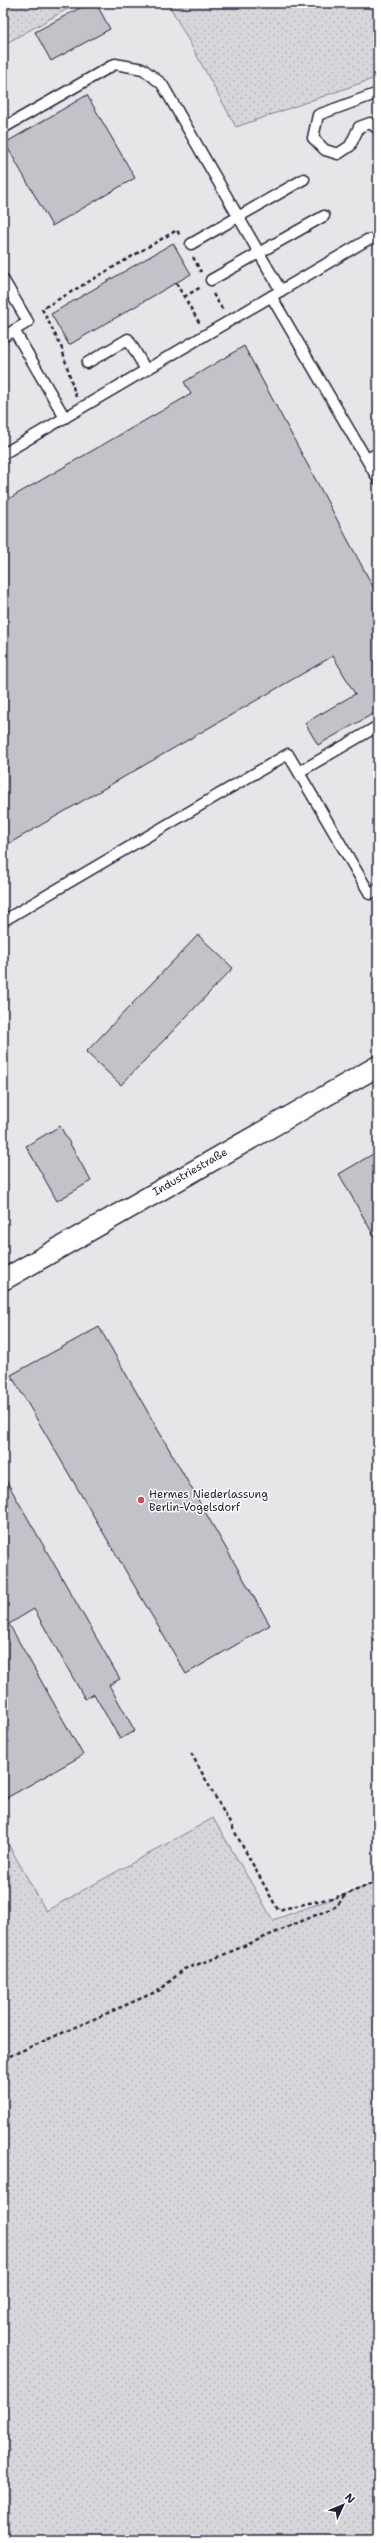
<svg xmlns="http://www.w3.org/2000/svg" width="381" height="2543" viewBox="0 0 381 2543" font-family="'Shantell Sans',sans-serif">
<style>
.built{fill:#e6e6e9}
.grass{fill:url(#grass-dots);stroke:#7c7c8b}
.building{fill:#c2c2c9;stroke:#22223b}
.lines{fill:none;stroke-linecap:round;stroke-linejoin:round}
.service-casing{stroke:#22223b;stroke-width:13}
.minor-casing{stroke:#22223b;stroke-width:23}
.path{stroke:#22223b;stroke-width:2.5;stroke-dasharray:4 3;stroke-linecap:butt}
.service{stroke:#fff;stroke-width:10}
.minor{stroke:#fff;stroke-width:20}
.poi-dot{fill:#d1495b;stroke:#fff;stroke-width:1.5}
.labels{text-anchor:middle;dominant-baseline:central;stroke-width:3;stroke-linejoin:round;paint-order:stroke}
.street-label{font-size:11px;fill:#22223b;stroke:#fff}
.poi-label{font-size:11px;fill:#22223b;stroke:#fff;text-anchor:start}
</style>
<defs>
<pattern id="grass-dots" width="8" height="8" patternUnits="userSpaceOnUse"><rect width="8" height="8" fill="#d7d7db"/><path d="M2 2h.1M6 6h.1" fill="none" stroke="#b8b8bd" stroke-width="1.8" stroke-linecap="round"/></pattern>
</defs>
<rect width="100%" height="100%" fill="#f6f6f7"/>
<filter id="ink" filterUnits="userSpaceOnUse"><feTurbulence type="fractalNoise" baseFrequency=".025" numOctaves="2"/><feDisplacementMap in="SourceGraphic" scale="8" xChannelSelector="R" yChannelSelector="G"/><feConvolveMatrix kernelMatrix="1 2 1 2 8 2 1 2 1" color-interpolation-filters="sRGB"/></filter>
<g filter="url(#ink)">
<path class="built" d="M78 3H168L236 127 378 77V1878L273 1920 213 1818 46 1911 3 1835V45Z"/>
<path class="grass" d="M3 3H78L3 45Z
M168 3H378V77L236 127Z
M213 1818 273 1920 378 1882V2540H3V1835L46 1911Z"/>
<path class="building" d="M89 3H96L110 29 51 61 35 32Z
M87 95 135 178 52 226 5 143Z
M173 243 191 274 69 345 51 314Z
M244 346 378 596V711L318 745 305 723 355 694 333 656 3 847V502L191 394 184 382Z
M198 935 233 968 121 1085 86 1052Z
M60 1126 91 1181 57 1201 26 1146Z
M378 1151V1243L339 1174Z
M99 1327 270 1625 186 1674 11 1375Z
M3 1475 120 1679 109 1685 135 1731 120 1739 94 1694 85 1699 34 1609 9 1624 83 1755 3 1800Z"/>
<g class="lines">
<g class="service-casing">
<path id="service" d="M378 93 318 115 313 138 325 150 338 154 350 146 359 127 370 123 378 129
M3 128 115 64 143 69 162 84 281 291
M191 244 304 179
M3 279 28 322 3 337
M211 280 324 216
M271 296 378 479
M14 330 65 418
M87 363 128 339 146 370
M3 454 367 240 378 238
M367 459 378 453
M299 772 378 726
M3 921 288 754 370 894 378 889"/>
</g>
<g class="minor-casing">
<path id="minor" d="M3 1280 378 1066"/>
</g>
<path class="path" d="M193 257 201 272
M176 283 200 324
M213 294 223 310
M184 297 201 287
M76 397 61 346 42 309 177 230 180 236
M191 1753 278 1910 345 1895 378 1881
M3 2059 160 1990 184 1969 216 1958 337 1906 345 1895"/>
<use href="#service" class="service"/>
<use href="#minor" class="minor"/>
</g>
</g>
<circle class="poi-dot" cx="141" cy="1500" r="4"/>
<g class="labels">
<g class="street-label">
<text transform="translate(190 1172) rotate(-30)">Industriestraße</text>
</g>
<g class="poi-label">
<text x="149" y="1494">Hermes Niederlassung<tspan x="149" dy="13">Berlin-Vogelsdorf</tspan></text>
</g>
</g>
<rect width="381" height="2543" fill="none" stroke="#fff" stroke-width="16"/>
<rect x="8" y="8" width="365" height="2527" fill="none" stroke="#22223b" stroke-width="1.5" filter="url(#ink)"/>
<g transform="translate(343 2505) rotate(46)" stroke="#ffffff" stroke-width="3" paint-order="stroke">
<path d="M0-3L7 15L0 10L-7 15Z" fill="#22223b"/>
<text y="-6" font-size="11" font-weight="bold" text-anchor="middle" fill="#22223b">N</text>
</g>
</svg>
